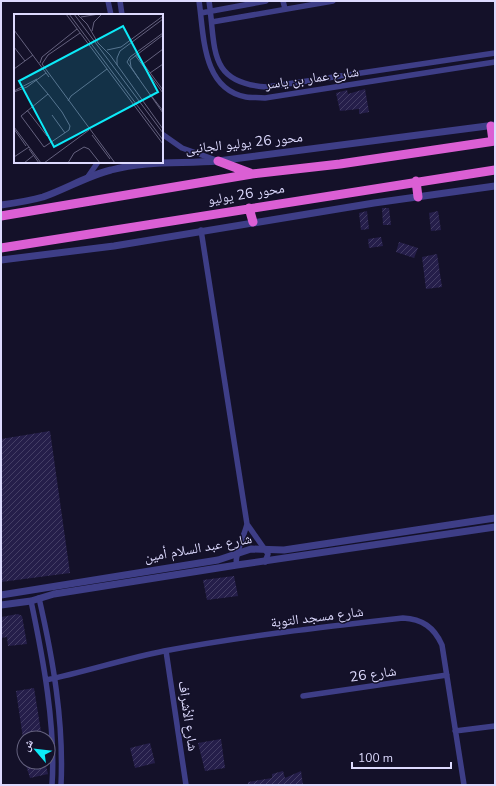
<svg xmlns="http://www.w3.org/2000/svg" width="496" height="786" viewBox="0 0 496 786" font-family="'Nunito Sans','Noto Naskh Arabic',sans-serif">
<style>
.building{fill:url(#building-hatch)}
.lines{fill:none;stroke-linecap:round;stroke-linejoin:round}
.minor{stroke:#3e3e87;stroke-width:5.5}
.tertiary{stroke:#3e3e87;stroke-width:7}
.trunk{stroke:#db5fd4;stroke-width:9}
.labels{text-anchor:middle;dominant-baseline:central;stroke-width:3;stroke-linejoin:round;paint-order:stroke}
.street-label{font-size:14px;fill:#dddafe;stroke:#141129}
.inset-road{fill:none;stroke:#64617e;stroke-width:1}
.view{fill:#0ceaf8;fill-opacity:0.15;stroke:#0ceaf8;stroke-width:2}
.inset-edge{fill:none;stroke:#dddafe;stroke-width:2}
</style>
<defs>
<pattern id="building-hatch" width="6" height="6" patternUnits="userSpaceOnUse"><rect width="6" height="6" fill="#251e4a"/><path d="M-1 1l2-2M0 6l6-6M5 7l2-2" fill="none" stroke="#443e65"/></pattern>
</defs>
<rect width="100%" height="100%" fill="#141129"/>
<path class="building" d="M365 89 369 112 359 114V109L340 111 336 93 347 90 348 94Z
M382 208H389L391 225H383Z
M367 211 369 229 361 230 359 213Z
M438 211 441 230 431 231 429 213Z
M381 237 383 246 369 248 368 239Z
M399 242 418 248 414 258 396 252Z
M437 254 442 287 426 289 422 257Z
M50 431 70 573 1 582V439Z
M234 576 238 596 207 600 203 580Z
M18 614 22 616 27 644 8 646 7 637 1 638V617Z
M34 688 42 738H23L16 691Z
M221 739 225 768 205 771 198 743Z
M150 743 155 763 135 768 130 748Z
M25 762H45L48 774 30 778Z
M283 771 285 778 301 771 303 785H248V782L272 778V774Z"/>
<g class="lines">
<path class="minor" d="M108 1 111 15
M120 1 122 15
M199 1C204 35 202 89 246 97 252 98 259 97 265 98L495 62
M209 1C216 48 207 83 267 87L495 53
M283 1 285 9
M201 13 266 1
M212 22 333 1
M162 134 182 148 216 160
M87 178 98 162
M201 230 247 524C245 534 233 558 237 565
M247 524 268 554 265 562
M39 598C53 659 64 722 61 785
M31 601C43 658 56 727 52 785
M166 651 186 785
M46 680C85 672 124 659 164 651 243 636 323 627 403 618 422 619 434 627 442 645L464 785
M303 696 447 675
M455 731 495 726"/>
<path class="tertiary" d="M1 205C15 203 29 201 43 197 66 189 87 176 111 170 147 160 182 164 218 161L495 125
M1 260 114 246 374 203 495 186
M1 595 218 560 251 549 284 550 495 518
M1 605 31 601 54 594 237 565 495 527"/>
<path class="trunk" d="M491 126 493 141
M218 161 250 173
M416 181 418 197
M249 208 253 222
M1 216 252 174 340 164 495 141
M1 248 495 170"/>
</g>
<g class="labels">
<g class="street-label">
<text transform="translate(312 78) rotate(-8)">شارع عمار بن ياسر</text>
<text transform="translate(244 143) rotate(-6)">محور 26 يوليو الجانبى</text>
<text transform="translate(246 194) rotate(-9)">محور 26 يوليو</text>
<text transform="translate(198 548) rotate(-10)">شارع عبد السلام أمين</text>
<text transform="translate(317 617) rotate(-7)">شارع مسجد التوبة</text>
<text transform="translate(373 674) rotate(-8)">شارع 26</text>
<text transform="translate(188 716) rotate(82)">شارع الأشراف</text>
</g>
</g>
<g transform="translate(14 14)">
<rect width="149" height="149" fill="#141129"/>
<path class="inset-road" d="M52 0 149 130M55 0 149 126M60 0 149 119M63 0 73 10 84 29 96 41 149 115M67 3 85 0M0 16 35 63M78 17 80 8 88 0M66 19 34 41 28 50 101 149M149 19 116 43 113 48 149 99M0 33 11 47M93 36 107 33 149 2M122 40 149 76M121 41 149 79M26 49 28 43 63 15M129 50 149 35M103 51V44L106 37 149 5M0 55 19 41M136 59 149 50M125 65 117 53 116 46 149 21M22 66 34 80 48 98 56 112 55 116 30 133 7 102 34 80M0 77 23 65M0 78 13 73 32 59M136 80 149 97M54 87 57 82 93 55M13 96 33 122M38 101 51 119M0 113 27 149M0 115 12 132M78 121 96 145M15 135 25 149M0 143 15 133M10 149 20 141M30 149 75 116M54 149 60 139 70 133 75 135 86 149"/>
<path class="view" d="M109 12 144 78 40 133 5 67Z"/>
<rect width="149" height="149" class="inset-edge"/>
</g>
<rect width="496" height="786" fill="none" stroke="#dddafe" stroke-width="4"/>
<g transform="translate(36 750) rotate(298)"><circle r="19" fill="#141129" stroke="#64617e"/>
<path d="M0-3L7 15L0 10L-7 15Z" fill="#0ceaf8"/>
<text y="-6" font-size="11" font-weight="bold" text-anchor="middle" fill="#dddafe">ش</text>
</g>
<path d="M352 762v6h99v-6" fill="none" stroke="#dddafe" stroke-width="2"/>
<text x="358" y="762" font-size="12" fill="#dddafe" stroke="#141129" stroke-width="3" paint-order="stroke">100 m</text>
</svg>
